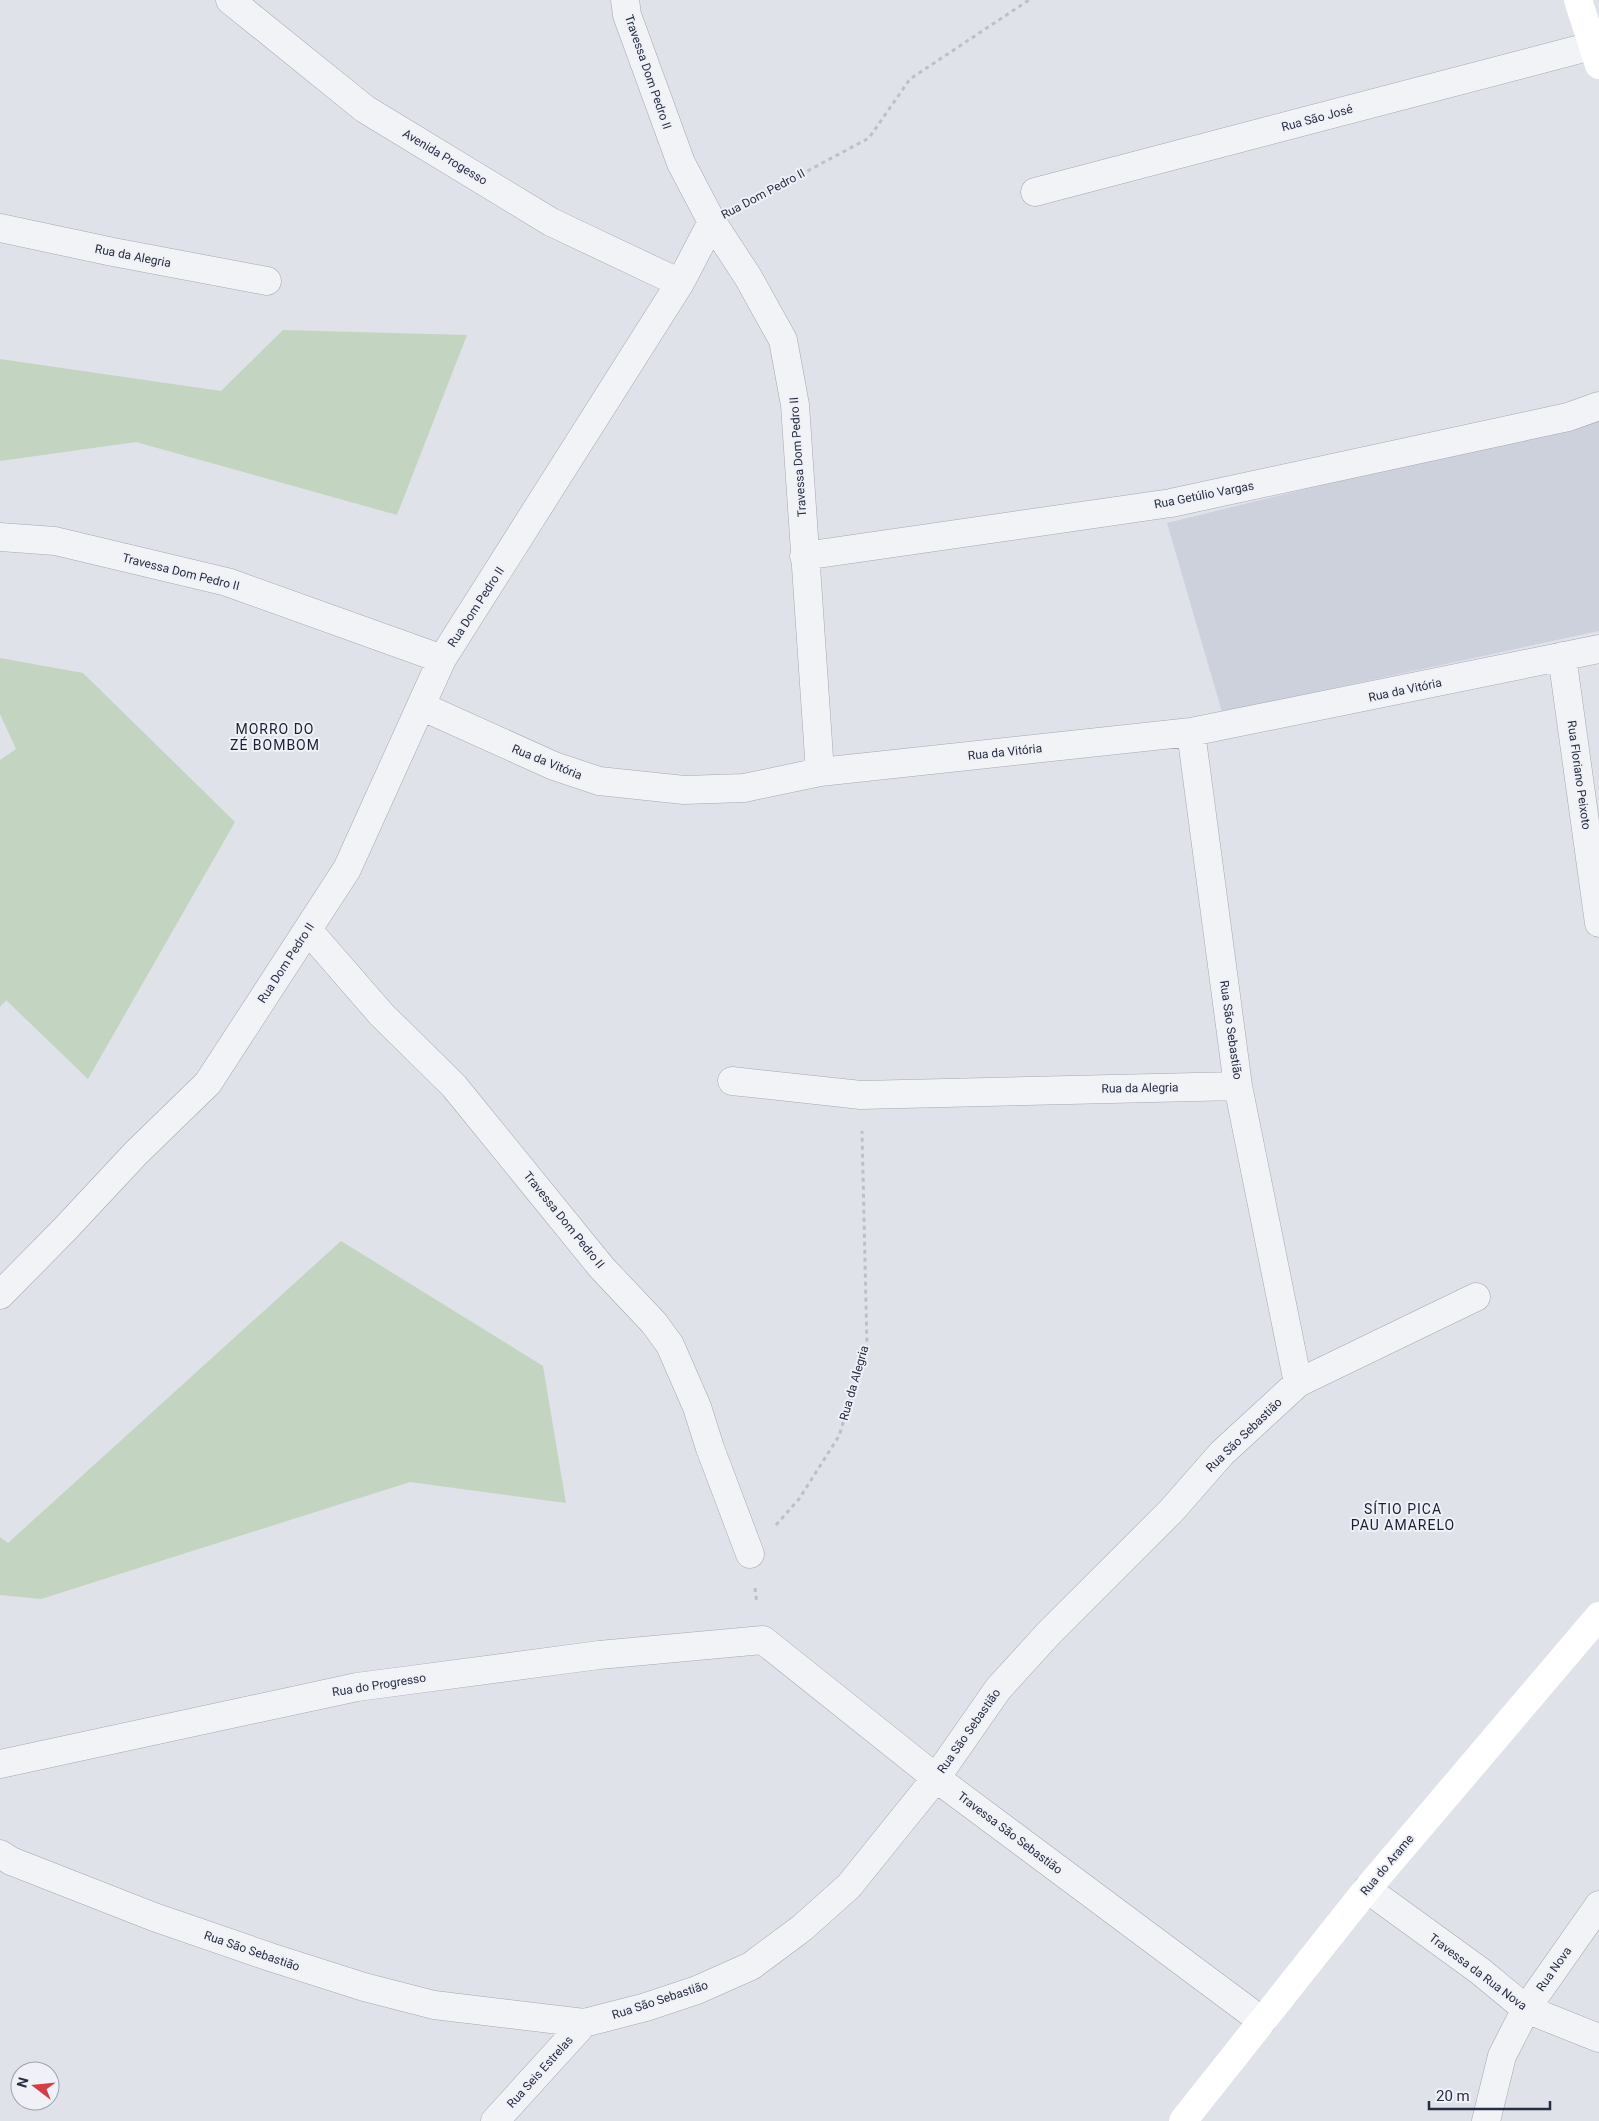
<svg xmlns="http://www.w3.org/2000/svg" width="1599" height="2121" viewBox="0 0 1599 2121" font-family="Roboto,sans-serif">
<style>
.built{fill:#cdd1db}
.green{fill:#c3d4c0}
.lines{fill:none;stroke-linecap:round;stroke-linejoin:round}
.street-casing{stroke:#a4a8b4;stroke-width:29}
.path{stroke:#bdc0c8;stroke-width:3;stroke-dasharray:4 4;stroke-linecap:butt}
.street{stroke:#f2f3f7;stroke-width:28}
.secondary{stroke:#fff;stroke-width:28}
.labels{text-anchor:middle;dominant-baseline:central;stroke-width:4;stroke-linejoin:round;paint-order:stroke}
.street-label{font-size:12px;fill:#272e42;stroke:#eff1f7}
.neighbourhood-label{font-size:14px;letter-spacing:1px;fill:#191f32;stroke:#eff1f7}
</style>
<rect width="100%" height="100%" fill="#dfe2e9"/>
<path class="built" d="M1599 417V631L1222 712 1167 523Z"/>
<path class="green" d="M283 330 467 335 397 515 136 442 0 461V359L221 391Z
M0 658 83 673 235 822 88 1079 6 1000 0 1007V760L16 749 0 714Z
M341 1241 543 1366 566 1503 410 1482 41 1599 0 1595V1537L8 1543Z"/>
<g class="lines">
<g class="street-casing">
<path id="street" d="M230 0 365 109 551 222 680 283
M625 0 627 15 681 163 712 222 748 277 783 340 795 405 820 772
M1035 192 1599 44
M0 228 113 252 267 281
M0 537 55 541 227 582 442 659
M804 556 1171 503 1568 417 1599 406
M1562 656 1599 923
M421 706 554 766 599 781 684 790 744 788 820 772 1191 732 1599 649
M1191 732 1238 1086 1298 1383
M308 930 381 1014 454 1086 602 1268 654 1323 670 1345 697 1407 710 1448 750 1554
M732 1081 861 1095 1238 1086
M0 1295 65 1229 136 1153 208 1083 347 869 442 659 680 283 712 222
M0 1764 357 1687 599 1655 763 1640 936 1778 1262 2021
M0 1854 11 1861 154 1917 270 1957 364 1987 434 2005 584 2023 646 2007 697 1990 751 1966 802 1928 849 1886 936 1778 998 1689 1048 1634 1172 1510 1222 1453 1298 1383 1476 1297
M1367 1889 1480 1971 1526 2009 1599 2038
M495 2121 584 2023
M1486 2121 1502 2056 1526 2009 1599 1905"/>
</g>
<path class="path" d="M744 205 869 138 910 79 1029 0
M776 1525 799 1499 839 1436 867 1347 862 1131
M755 1588 757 1604"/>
<use href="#street" class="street"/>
<path class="secondary" d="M1578 0 1599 65
M1183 2121 1367 1889 1599 1616"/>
</g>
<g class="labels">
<g class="street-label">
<text transform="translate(648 72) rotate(71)">Travessa Dom Pedro II</text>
<text transform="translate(1317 118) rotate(-15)">Rua São José</text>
<text transform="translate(445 157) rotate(31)">Avenida Progesso</text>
<text transform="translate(763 194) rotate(-28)">Rua Dom Pedro II</text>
<text transform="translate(133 256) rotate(11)">Rua da Alegria</text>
<text transform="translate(798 457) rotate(-94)">Travessa Dom Pedro II</text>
<text transform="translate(1204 495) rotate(-11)">Rua Getúlio Vargas</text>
<text transform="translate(181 572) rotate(14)">Travessa Dom Pedro II</text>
<text transform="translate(476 607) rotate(-57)">Rua Dom Pedro II</text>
<text transform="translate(1405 690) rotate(-12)">Rua da Vitória</text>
<text transform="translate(1005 752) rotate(-6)">Rua da Vitória</text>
<text transform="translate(547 762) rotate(22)">Rua da Vitória</text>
<text transform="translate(1579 775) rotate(82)">Rua Floriano Peixoto</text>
<text transform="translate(286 963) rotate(-57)">Rua Dom Pedro II</text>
<text transform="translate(1231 1030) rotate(82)">Rua São Sebastião</text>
<text transform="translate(1140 1088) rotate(-1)">Rua da Alegria</text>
<text transform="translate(564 1220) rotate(51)">Travessa Dom Pedro II</text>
<text transform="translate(854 1383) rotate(-74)">Rua da Alegria</text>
<text transform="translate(1244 1435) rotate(-44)">Rua São Sebastião</text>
<text transform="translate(379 1685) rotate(-9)">Rua do Progresso</text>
<text transform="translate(969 1731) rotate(-55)">Rua São Sebastião</text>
<text transform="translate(1010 1833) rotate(37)">Travessa São Sebastião</text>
<text transform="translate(1387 1865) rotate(-50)">Rua do Arame</text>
<text transform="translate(252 1951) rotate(19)">Rua São Sebastião</text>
<text transform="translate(1554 1969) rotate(-55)">Rua Nova</text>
<text transform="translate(1478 1972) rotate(37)">Travessa da Rua Nova</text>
<text transform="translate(660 2000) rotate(-18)">Rua São Sebastião</text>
<text transform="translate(540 2072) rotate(-48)">Rua Seis Estrelas</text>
</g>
<g class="neighbourhood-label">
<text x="275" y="729">MORRO DO<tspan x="275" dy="16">ZÉ BOMBOM</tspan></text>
<text x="1403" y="1509">SÍTIO PICA<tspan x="1403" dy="16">PAU AMARELO</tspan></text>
</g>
</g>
<g transform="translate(35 2086) rotate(286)"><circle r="24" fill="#eff1f7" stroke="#9fa3af"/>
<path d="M0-4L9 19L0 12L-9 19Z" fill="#d63c43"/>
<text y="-8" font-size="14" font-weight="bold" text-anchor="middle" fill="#272e42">N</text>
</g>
<path d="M1429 2101v8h121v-8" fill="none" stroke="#272e42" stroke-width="2.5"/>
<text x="1436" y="2101" font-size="15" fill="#272e42" stroke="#eff1f7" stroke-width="4" paint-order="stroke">20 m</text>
</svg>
